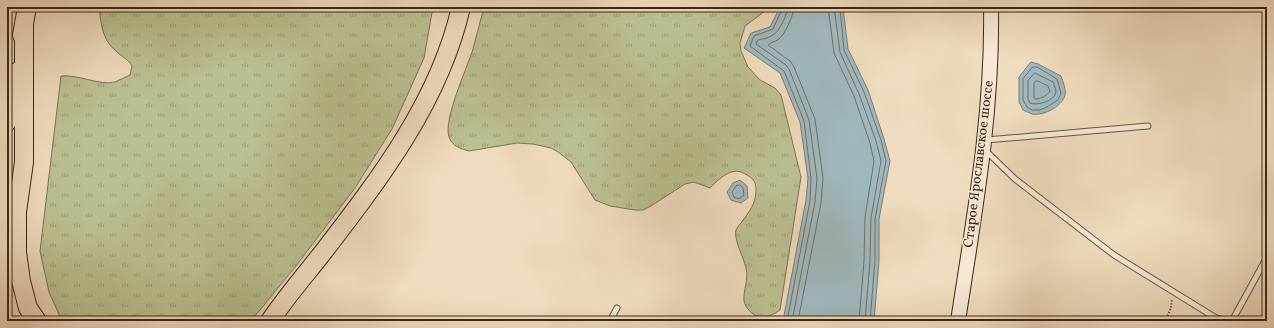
<svg xmlns="http://www.w3.org/2000/svg" width="1274" height="328" viewBox="0 0 1274 328" font-family="Vollkorn,serif">
<style>
.grass{fill:url(#grass-tufts);stroke:#7a7454}
.water{fill:#a0b8bd;stroke:#777e7b}
.lines{fill:none;stroke-linecap:round;stroke-linejoin:round}
.shore{stroke:#6d706a;stroke-width:1}
.lane-casing{stroke:#675541;stroke-width:7}
.secondary-casing{stroke:#3a2818;stroke-width:16}
.highway-casing{stroke:#3a2818;stroke-width:20}
.path{stroke:#3a2818;stroke-width:2;stroke-dasharray:1 2;stroke-linecap:butt}
.lane{stroke:#f5e8d4;stroke-width:5}
.secondary{stroke:#f5e8d4;stroke-width:14}
.highway{stroke:#efdbbd;stroke-width:18}
.labels{text-anchor:middle;dominant-baseline:central;stroke-width:3;stroke-linejoin:round;paint-order:stroke}
.street-label{font-size:14px;fill:#3a2818;stroke:#f5e8d4}
</style>
<defs>
<pattern id="grass-tufts" width="24" height="20" patternUnits="userSpaceOnUse"><rect width="24" height="20" fill="#bbc090"/><path d="M3 7l-1-3M5 7V3M7 7l1-3M15 17l-1-3M17 17v-4M19 17l1-3" fill="none" stroke="#999c75"/></pattern>
</defs>
<rect width="100%" height="100%" fill="#efdbbd"/>
<filter id="stains"><feTurbulence type="fractalNoise" baseFrequency=".005" numOctaves="4"/><feColorMatrix values="0 0 0 0 .2 0 0 0 0 .09 0 0 0 0 .02 0 0 0 .5 -.17"/></filter>
<radialGradient id="worn" r=".72"><stop offset=".6" stop-color="#630" stop-opacity="0"/><stop offset="1" stop-color="#630" stop-opacity=".3"/></radialGradient>
<path class="grass" d="M99 7H433L424 58 392 129 355 188 296 266 251 321H62L49 292 40 251 61 76C77 74 101 86 115 82 120 80 125 77 130 75L132 66C128 59 122 57 116 51 102 40 101 23 99 7Z
M484 7H767L765 11 745 26 740 43 741 51 748 67 760 80 775 88 781 95 801 177 780 310C770 317 757 321 748 309 746 307 745 304 744 301 743 290 749 279 746 268 744 258 733 238 736 230 737 228 739 225 741 223 750 210 755 206 756 191 757 180 750 176 741 172 729 168 717 181 710 188L694 182 685 184 651 206 643 210H635L610 206 595 200 571 162 558 152 551 148 533 144 517 143 469 151C461 149 452 146 449 137 443 120 467 68 473 49 477 35 480 21 484 7Z"/>
<path class="water" d="M780 7H843L848 49 868 90 884 139 890 161 879 219V261L874 321H783L806 200 808 178 800 122 780 73 744 48 751 33 770 27Z
M1031 62 1038 64 1061 76C1063 82 1066 89 1065 95 1062 107 1043 116 1032 114 1029 113 1026 111 1023 110L1019 102V77Z
M740 180 747 186 748 198 741 203 731 200 727 192 733 183Z"/>
<g class="lines">
<path class="shore" d="M783 7 773 29 754 36 750 46 784 71 804 121 811 178 810 201 787 321
M788 7C788 13 779 32 773 35 769 38 763 39 758 40L756 44 786 65 789 69 809 120 817 178 815 202 792 321
M794 7C794 15 785 34 779 39 775 42 771 42 768 45L790 61 794 67 815 119 823 178 821 203 798 321
M828 7 834 53 854 96 870 143 874 161 865 217 864 261 859 321
M834 7 840 52 859 94 876 141 881 161 871 218 870 261 865 321
M840 7 844 50 864 92 881 140 886 161 875 219V261L870 321
M1033 67H1037L1057 79 1061 93 1058 100 1047 107 1040 110H1032L1027 107 1023 100V79Z
M1035 73 1053 82C1054 85 1056 89 1056 92 1055 101 1037 106 1030 103L1028 99V81Z
M1036 81H1038L1048 86 1050 91C1047 96 1040 99 1035 99L1034 97V84Z
M740 185 743 188 744 195 739 199 734 197 732 192 736 186Z"/>
<g class="lane-casing">
<path id="lane" d="M986 140 1148 126
M984 149 1015 179 1114 255 1216 318 1227 321
M610 321 617 308
M1232 321 1267 257"/>
</g>
<g class="secondary-casing">
<path id="secondary" d="M958 321C974 217 993 113 991 7"/>
</g>
<g class="highway-casing">
<path id="highway" d="M24 23V162L17 212V252L21 281 28 308 37 321
M22 35 27 7
M7 122 16 72
M270 321C286 297 306 274 324 251 381 177 440 100 461 7"/>
</g>
<path class="path" d="M1165 321 1171 308 1172 299"/>
<use href="#lane" class="lane"/>
<use href="#secondary" class="secondary"/>
<use href="#highway" class="highway"/>
</g>
<g class="labels">
<g class="street-label">
<text transform="translate(979 164) rotate(-83)">Старое Ярославское шоссе</text>
</g>
</g>
<rect width="1274" height="328" fill="none" stroke="#efdbbd" stroke-width="24"/>
<rect x="8" y="8" width="1258" height="312" fill="none" stroke="#3a2818" stroke-width="2"/>
<rect x="12" y="12" width="1250" height="304" fill="none" stroke="#3a2818"/>
<rect width="100%" height="100%" filter="url(#stains)"/>
<rect width="100%" height="100%" fill="url(#worn)"/>
</svg>
